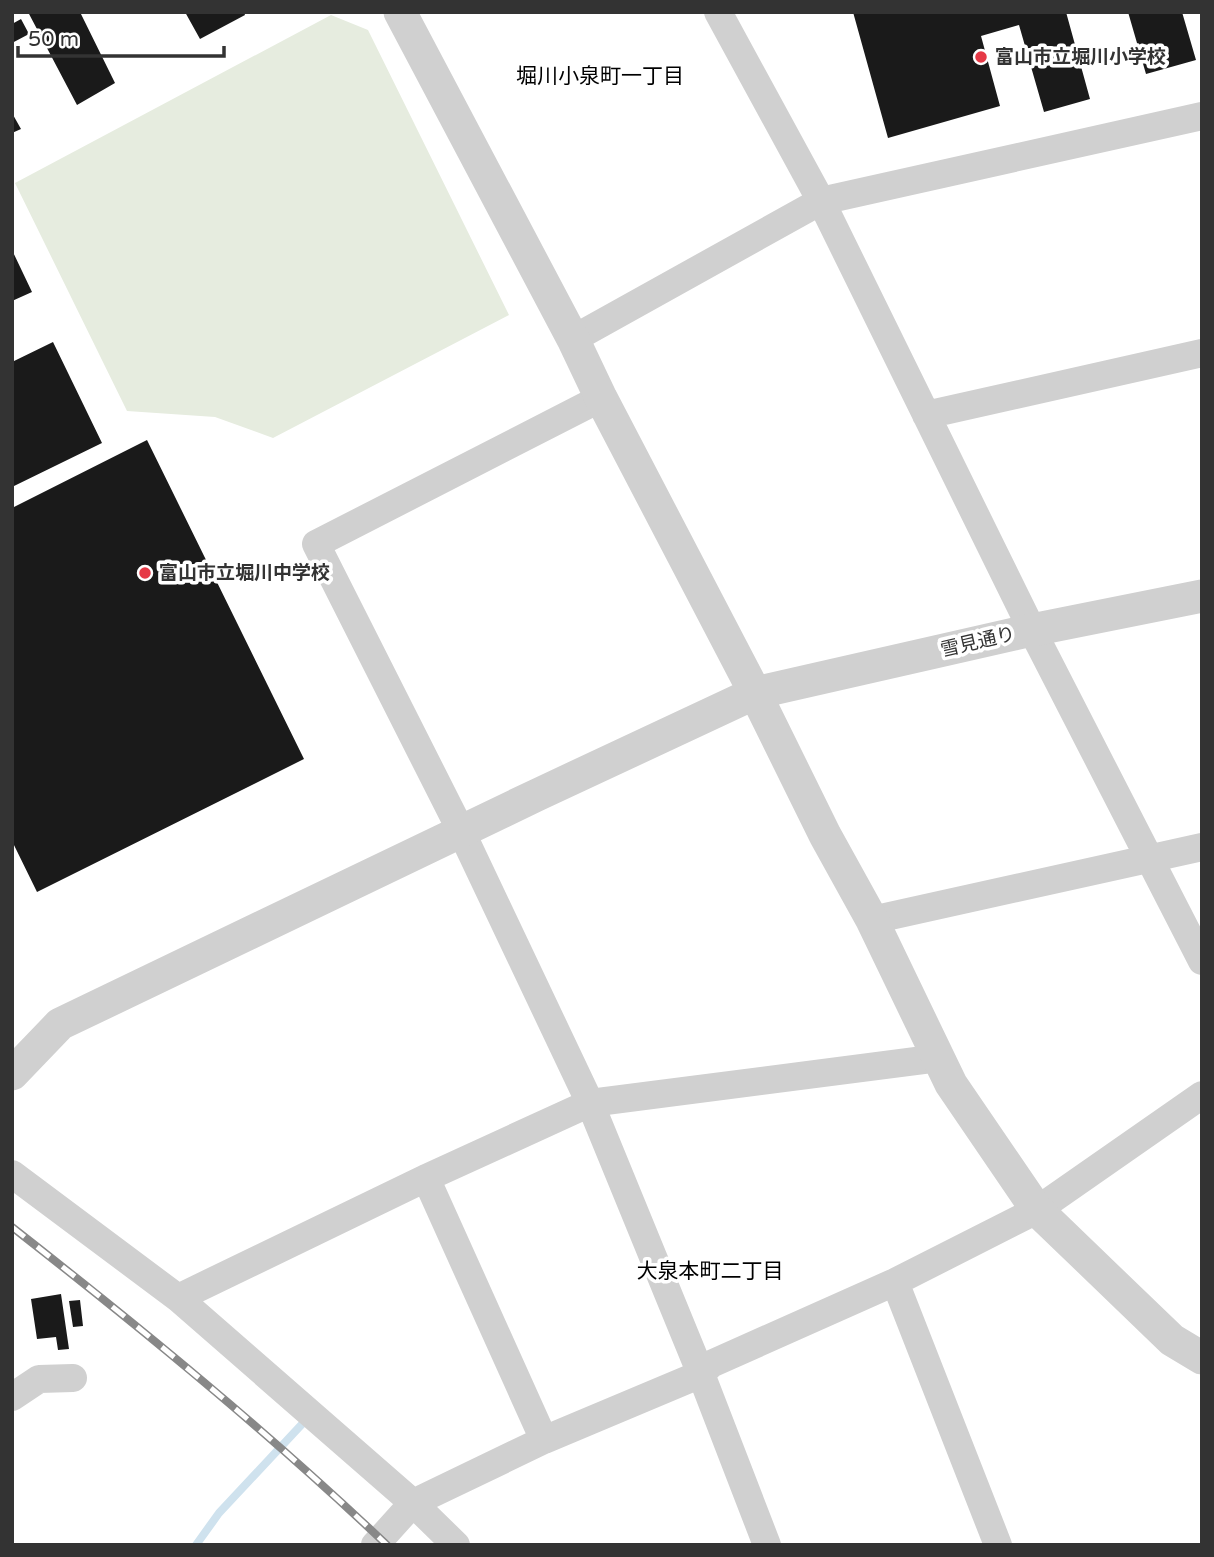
<svg xmlns="http://www.w3.org/2000/svg" width="1214" height="1557" viewBox="0 0 1214 1557" font-family="'Varela Round','Noto Sans JP',sans-serif">
<style>
.garden{fill:#e6ecdf}
.lines{fill:none;stroke-linecap:round;stroke-linejoin:round}
.stream{stroke:#cfe2ee;stroke-width:8}
.building{fill:#1a1a1a}
.minor{stroke:#d0d0d0;stroke-width:28}
.tertiary{stroke:#d0d0d0;stroke-width:33}
.rail-casing{stroke:#888;stroke-width:8}
.rail{stroke:#fff;stroke-width:5;stroke-dasharray:16;stroke-linecap:butt}
.poi-dot{fill:#e63946;stroke:#fff;stroke-width:2.5}
.labels{text-anchor:middle;dominant-baseline:central;stroke-width:7;stroke-linejoin:round;paint-order:stroke}
.poi-label{font-size:19px;font-weight:bold;fill:#333;stroke:#fff;text-anchor:start}
.street-label{font-size:19px;fill:#333;stroke:#fff}
.neighbourhood-label{font-size:21px;fill:#000;stroke:#fff}
</style>
<rect width="100%" height="100%" fill="#fff"/>
<path class="garden" d="M331 15 368 30 509 315 273 438 215 417 127 411 15 183Z"/>
<g class="lines">
<path class="stream" d="M196 1545 219 1513 304 1422"/>
</g>
<path class="building" d="M28 12H80L115 83 77 105Z
M185 12H244L245 15 200 39Z
M853 12H1066L1090 99 1044 112 1019 25 981 36 1000 106 888 138Z
M1128 12H1182L1196 60 1146 74Z
M21 19 29 34 12 43V24Z
M12 113 21 129 12 133Z
M12 250 32 292 12 301Z
M53 342 102 443 12 487V362Z
M147 440 304 759 37 892 12 841V508Z
M61 1294 69 1349 58 1350 56 1337 37 1339 31 1299Z
M80 1300 83 1326 73 1327 69 1301Z"/>
<g class="lines">
<path class="minor" d="M718 12 821 201 1032 630 1202 961
M573 339 821 201 1202 116
M601 398 316 544 461 831 590 1103 701 1374 767 1545
M926 415 1202 353
M872 920 1202 847
M12 1174 178 1298 413 1503 456 1545
M426 1178 544 1440
M895 1282 998 1545
M178 1298 426 1178 590 1103 939 1058
M12 1397 39 1379 73 1378
M375 1545 413 1503 544 1440 701 1374 711 1364 895 1282 1037 1210 1202 1095"/>
<path class="tertiary" d="M400 12 573 339 601 398 755 693 825 835 872 920 951 1084 1037 1210 1172 1340 1202 1358
M12 1074 60 1024 537 795 755 693 1032 630 1202 596"/>
<g class="rail-casing">
<path id="rail" d="M12 1227C141 1328 268 1432 387 1545"/>
</g>
<use href="#rail" class="rail"/>
</g>
<g class="poi-dot">
<circle cx="981" cy="57" r="7"/>
<circle cx="145" cy="573" r="7"/>
</g>
<g class="labels">
<g class="poi-label">
<text x="995" y="57">富山市立堀川小学校</text>
<text x="159" y="573">富山市立堀川中学校</text>
</g>
<g class="street-label">
<text transform="translate(978 642) rotate(-13)">雪見通り</text>
</g>
<g class="neighbourhood-label">
<text x="600" y="76">堀川小泉町一丁目</text>
<text x="710" y="1271">大泉本町二丁目</text>
</g>
</g>
<rect width="1214" height="1557" fill="none" stroke="#333333" stroke-width="28"/>
<path d="M18 46v10h206v-10" fill="none" stroke="#333333" stroke-width="3.5"/>
<text x="28" y="46" font-size="21" fill="#333333" stroke="#ffffff" stroke-width="5" paint-order="stroke">50 m</text>
</svg>
